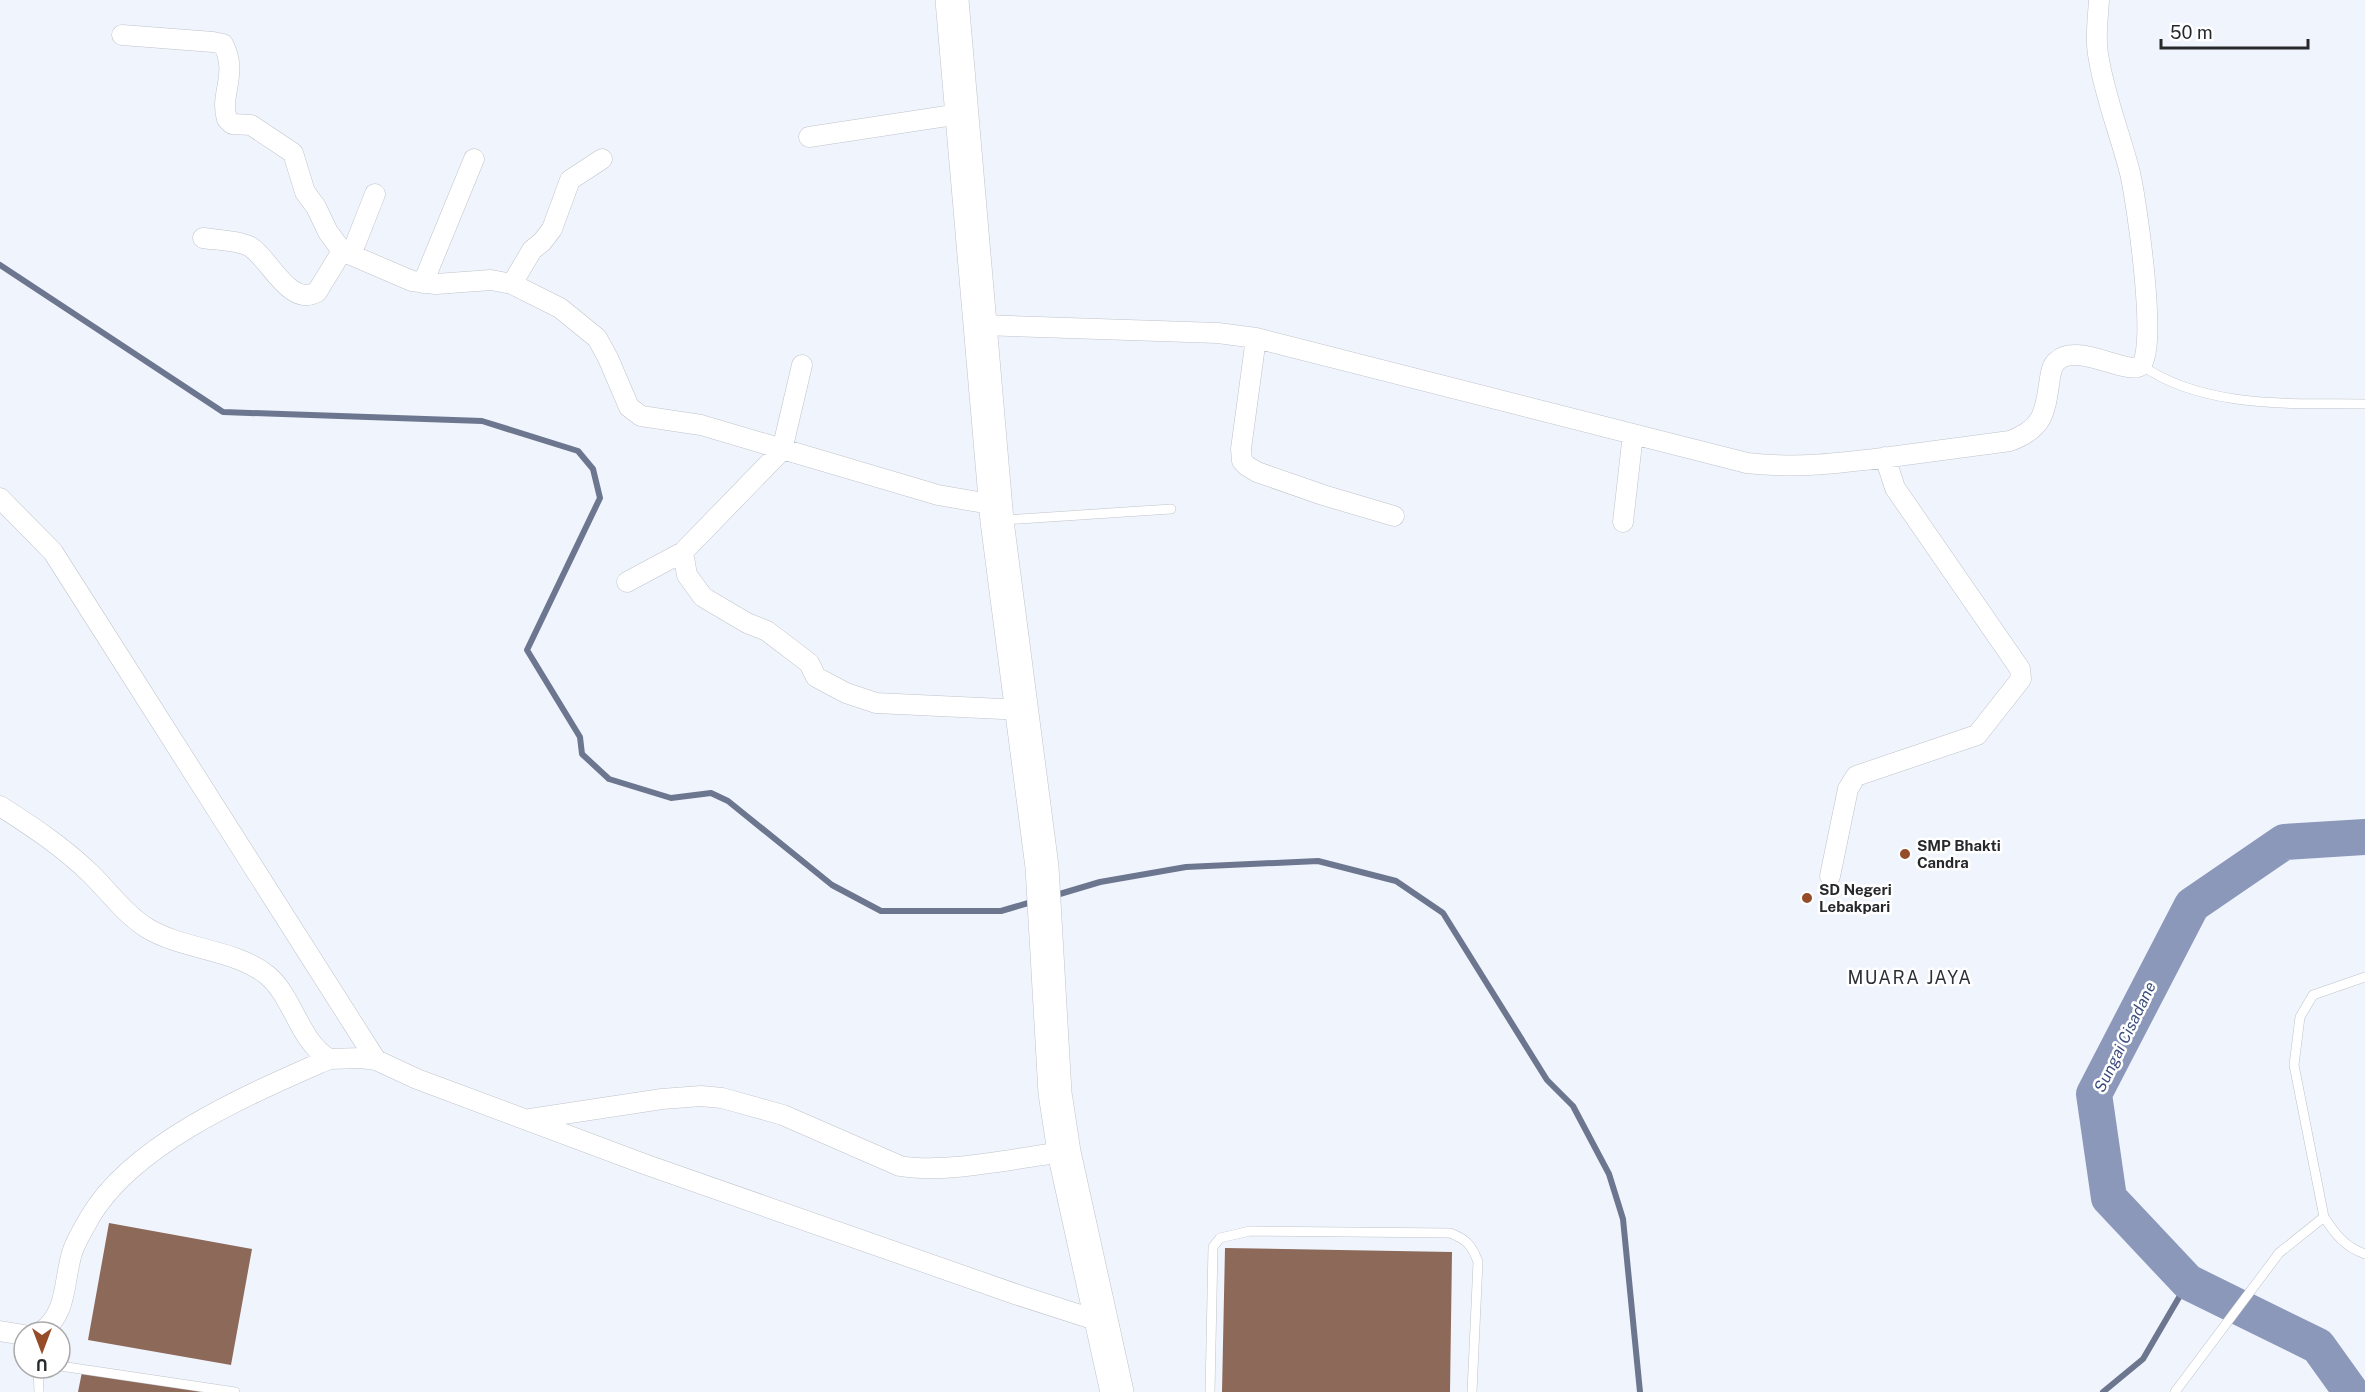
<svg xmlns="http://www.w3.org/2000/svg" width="2365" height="1392" viewBox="0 0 2365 1392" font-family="'Public Sans',sans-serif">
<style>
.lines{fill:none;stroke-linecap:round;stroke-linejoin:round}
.stream{stroke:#6d768f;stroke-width:6}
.river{stroke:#8b98ba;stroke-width:36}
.building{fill:#8d6959}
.service-casing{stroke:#bfc3cb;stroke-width:10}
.minor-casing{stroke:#bfc3cb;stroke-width:21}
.trunk-casing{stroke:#bfc3cb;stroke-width:34}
.service{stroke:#fff;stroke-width:9}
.minor{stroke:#fff;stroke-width:20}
.trunk{stroke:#fff;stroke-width:33}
.poi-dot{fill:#944d28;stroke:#fff;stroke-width:2}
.labels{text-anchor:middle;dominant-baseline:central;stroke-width:5;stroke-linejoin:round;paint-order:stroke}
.poi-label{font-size:15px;font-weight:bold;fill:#27282b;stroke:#fff;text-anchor:start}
.water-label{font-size:16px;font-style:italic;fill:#3c4d7d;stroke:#fff}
.quarter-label{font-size:18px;letter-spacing:1.5px;fill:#2d3036;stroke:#fff}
</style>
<rect width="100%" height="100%" fill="#f0f4fd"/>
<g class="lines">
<path class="stream" d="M0 265 223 412 482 421 578 451 593 469 600 498 527 650 580 737 582 754 609 779 671 798 711 793 728 801 832 885 881 911H1001L1035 901
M1053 896 1100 882 1186 867 1318 861 1396 881 1443 913 1547 1080 1573 1106 1609 1174 1623 1219 1640 1392
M2103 1392 2143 1359 2188 1282"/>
<path class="river" d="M2351 1392 2318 1346 2188 1282 2109 1198 2094 1094 2192 905 2284 842 2365 837"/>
</g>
<path class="building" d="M109 1223 252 1249 231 1365 88 1340Z
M1225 1248 1452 1252 1450 1392H1222Z
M82 1372 204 1391V1392H78Z"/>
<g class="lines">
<g class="service-casing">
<path id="service" d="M2141 365C2204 409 2291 403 2365 404
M1003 520 1171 509
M2365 977 2313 995 2300 1017 2294 1065 2324 1217C2335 1234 2345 1247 2365 1254
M60 1366 235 1392
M38 1368 39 1392
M1210 1392 1213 1247 1220 1238 1250 1231 1450 1233C1466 1239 1472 1245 1478 1262L1472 1392
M2175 1392 2279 1253 2324 1217"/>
</g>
<g class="minor-casing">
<path id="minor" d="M122 35 213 42 223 44C239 74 219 94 227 119L232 124 251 125 293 153 305 192 316 207 328 232 342 251 412 281 436 284 491 280 512 284 560 308 597 338 608 358 629 407 641 416 701 425 938 495 996 505
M809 137 960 114
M203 238C217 240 236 240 249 246 269 257 289 308 317 292L342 251
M351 255 375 194
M423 283 474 159
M512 284 532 250 542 242 552 229 570 180 602 159
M981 325 1218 333 1256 338 1747 463C1795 469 1842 463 1890 457 1930 452 1970 446 2010 441 2045 428 2045 411 2050 378 2051 372 2052 365 2057 361 2077 342 2126 375 2140 366 2159 353 2136 198 2130 173 2120 133 2104 95 2098 54 2095 37 2098 18 2099 0
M1256 338 1241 449 1242 461 1247 466 1257 472 1323 495 1394 516
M0 498 53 552 376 1060
M1623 522 1633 434
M683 552 687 575 703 597 747 623 767 631 809 663 816 677 846 693 876 703 1022 710
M627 582 683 552 782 450 802 365
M0 806C33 827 63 847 91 874 109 892 126 915 147 928 183 950 235 949 267 975 293 996 299 1041 329 1059L361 1058 376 1060 417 1079 647 1165 1018 1295 1102 1322
M1830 876 1848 789 1856 776 1977 735 2021 679 2020 669 1895 488 1885 457
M530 1119 662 1099 701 1096 722 1098 783 1115 900 1166C947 1174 1015 1158 1064 1152
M0 1331 24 1335
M41 1332C69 1313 63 1278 73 1250 77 1239 84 1228 90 1217 134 1142 252 1093 329 1059"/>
</g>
<g class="trunk-casing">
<path id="trunk" d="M952 0 997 521 1042 867 1055 1093 1064 1152 1117 1392"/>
</g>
<use href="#service" class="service"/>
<use href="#minor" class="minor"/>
<use href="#trunk" class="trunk"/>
</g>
<g class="poi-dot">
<circle cx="1905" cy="854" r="6"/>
<circle cx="1807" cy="898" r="6"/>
</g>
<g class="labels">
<g class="poi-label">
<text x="1917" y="845">SMP Bhakti<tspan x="1917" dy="17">Candra</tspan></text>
<text x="1819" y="889">SD Negeri<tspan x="1819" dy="17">Lebakpari</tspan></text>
</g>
<g class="water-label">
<text transform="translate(2125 1037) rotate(-64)">Sungai Cisadane</text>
</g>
<g class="quarter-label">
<text x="1910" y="977">MUARA JAYA</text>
</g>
</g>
<g transform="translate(42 1350) rotate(180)"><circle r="28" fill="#ffffff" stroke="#a9a9aa" stroke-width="1.5"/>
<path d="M0-4.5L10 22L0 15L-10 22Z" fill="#944d28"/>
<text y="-9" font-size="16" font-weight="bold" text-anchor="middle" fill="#27282b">U</text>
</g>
<path d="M2161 39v9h147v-9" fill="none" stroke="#27282b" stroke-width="3"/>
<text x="2170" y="39" font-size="18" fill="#27282b" stroke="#ffffff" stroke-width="4.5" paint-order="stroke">50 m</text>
</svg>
